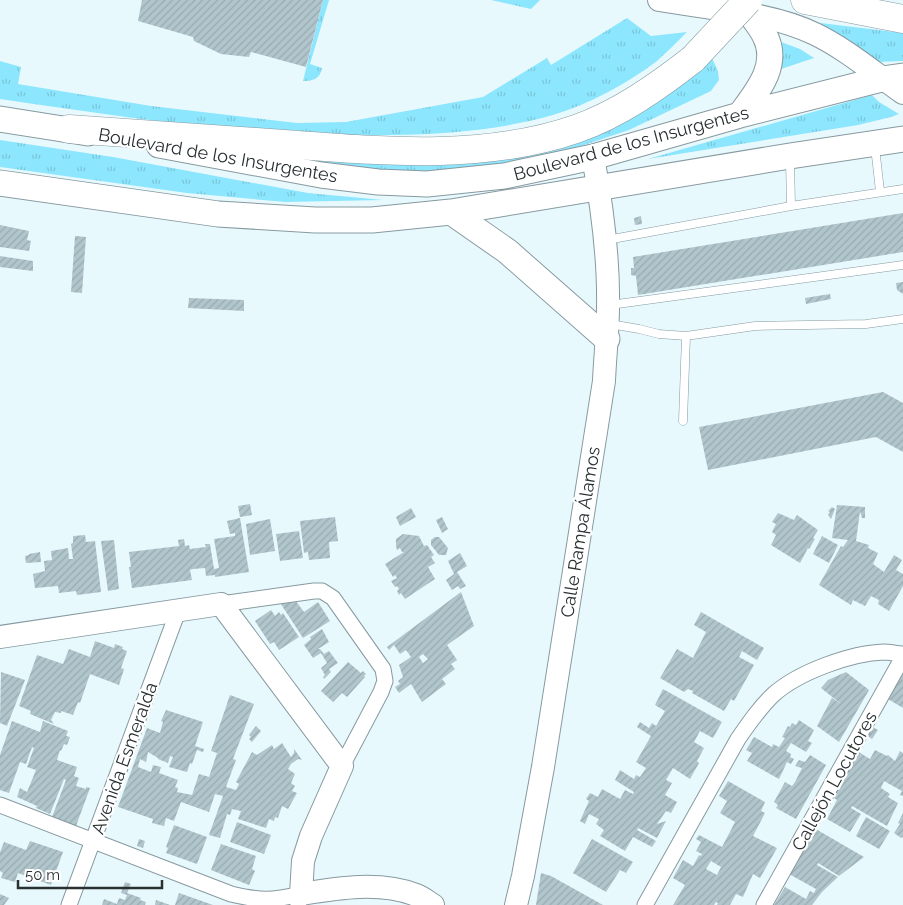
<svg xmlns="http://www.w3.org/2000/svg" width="903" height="905" viewBox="0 0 903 905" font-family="Raleway,sans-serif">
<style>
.grass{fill:url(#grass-tufts)}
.building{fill:url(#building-hatch);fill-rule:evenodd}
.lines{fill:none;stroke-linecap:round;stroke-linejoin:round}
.lane-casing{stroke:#879aa0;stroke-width:9}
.street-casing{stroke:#879aa0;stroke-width:17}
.secondary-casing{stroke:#879aa0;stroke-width:24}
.primary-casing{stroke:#879aa0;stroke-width:27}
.highway-casing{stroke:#879aa0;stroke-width:29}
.lane{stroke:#fff;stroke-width:8}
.street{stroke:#fff;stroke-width:15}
.secondary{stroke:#fff;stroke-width:22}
.primary{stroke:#fff;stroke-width:25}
.highway{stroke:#fff;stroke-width:28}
.highway-bridge-casing{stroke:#879aa0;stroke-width:29;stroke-linecap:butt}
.highway-bridge{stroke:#fff;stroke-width:28}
.labels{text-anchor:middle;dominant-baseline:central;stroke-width:4.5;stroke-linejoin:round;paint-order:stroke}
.street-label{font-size:18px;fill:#283032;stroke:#fff}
</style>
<defs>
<pattern id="grass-tufts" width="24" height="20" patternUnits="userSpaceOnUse" patternTransform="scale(1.25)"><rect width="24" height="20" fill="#8ce6fe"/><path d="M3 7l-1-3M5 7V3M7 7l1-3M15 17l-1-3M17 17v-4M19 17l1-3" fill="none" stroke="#79c6da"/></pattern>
<pattern id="building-hatch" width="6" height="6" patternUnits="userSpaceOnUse" patternTransform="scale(1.25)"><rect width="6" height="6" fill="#b1c6cc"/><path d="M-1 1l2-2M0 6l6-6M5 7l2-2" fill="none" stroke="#98aab0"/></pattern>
</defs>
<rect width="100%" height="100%" fill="#e8f9fe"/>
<path class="grass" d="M323 0H329L310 64 322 68C320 79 313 81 303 81Z
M491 0H540L531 9Z
M627 18 651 36 687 32C677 42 667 52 657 61 627 84 589 104 553 115 500 130 446 134 392 135 260 138 130 118 0 99V61L21 67 18 84 151 106 297 123 346 122 483 97 547 58 551 65Z
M804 21 903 33V61L878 62Z
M770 38 800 49 814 58 772 72Z
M709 52 718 71 719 80 711 91 629 130 581 146 485 167 440 171H375L256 156 377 164 504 157Z
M872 95 879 102 899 114 891 117 858 125 648 159Z
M0 140 113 157 308 193 383 200 285 202 187 193 0 167Z"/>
<path class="building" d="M142 0H323L306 67 251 52 249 57 221 54 194 41 193 37 138 21Z
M903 213V252L638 295 636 276 631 275V268H634L633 257Z
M641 216 642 224 635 225 634 218Z
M0 225 29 231 27 240 31 241 29 251 0 247Z
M75 236 86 237 82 293 71 292Z
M0 256 33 261V271L0 267Z
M903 282V294L897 290 896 283Z
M830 294 831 299 806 304 805 298Z
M189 298 244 300V311L188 308Z
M883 392 903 403V452L876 437 708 470 699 427Z
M250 504 252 515 240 517 238 506Z
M837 505 865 507V518H862L860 511 856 541 869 545 868 548 878 553 873 564 884 572 894 555 902 560 896 570 903 574V586L889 611 878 604 879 600 871 596 865 606 853 600 851 605 819 585 841 546 843 547 848 540 832 538Z
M832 507 835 509 831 519 828 515 830 512 828 511Z
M411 508 416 517 400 526 396 517Z
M778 513 794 520 797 515 818 530 813 538 815 539 809 549 808 548 800 563 771 545 776 535 772 532 776 524 772 522Z
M335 517 338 541 329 542 330 558 309 560 308 552 304 553 300 521Z
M442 517 448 529 442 533 436 520Z
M240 518 249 572 215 577V575L206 576 205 568 193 569 190 570 192 580 132 588 129 567H131L129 552 179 546 178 540 184 539 185 546 189 545 190 549 206 547 205 544H210L214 569 219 568 214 539 235 536V533L230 534 227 521Z
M270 519 275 551 250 555 246 524Z
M299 531 303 558 280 561 276 534Z
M403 534 419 536 424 546 427 545 434 555 431 557 435 563 428 567 435 579 405 599 401 593 399 595 397 591 399 589 397 586 395 587 391 581 397 578 395 575 393 577 385 564 404 552H402L400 548 397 550 396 546V539Z
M85 535 86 542 95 541 101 592 77 595 76 591 59 593 58 586 35 588 33 574 45 571 44 561 52 560 51 551 68 548 69 559H73L71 544 73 543V536Z
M822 536 838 545 829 563 813 554Z
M435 537H439L448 548 446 555H439L431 545V540Z
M114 540 119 589 108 591 101 541Z
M40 552 41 562 26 563 25 556 29 555V554Z
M460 553 467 566 457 572 466 586 460 589 458 586 452 590 446 580 454 574 448 561Z
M461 592 474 626 447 645 457 660 451 664 455 669 442 679 446 684 422 702 411 684 399 693 395 687 400 684 398 681 403 677 399 665 411 657 406 650 400 654 394 645 389 650 387 647ZM423 654 428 659 423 663 419 657Z
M292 596 304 612 318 602 330 621 303 638 277 598Z
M271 610 275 616 279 612 281 615 283 613 299 637 279 650 274 642 270 644 255 621Z
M701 612 764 648 757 660 742 651 739 657 754 665 734 701 731 699 724 711 692 693 693 691 688 689 684 692 660 678 677 649 693 658 706 632 694 625Z
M322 629 329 642 318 649H320L324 654 329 651 338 663 329 669 331 672 324 679 323 677 325 675 321 668 327 663 321 653 313 658 304 645 311 639 310 637Z
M95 641 114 648 115 644 123 647 122 649 127 651 121 668 124 669 119 685 90 674 80 703 78 702 73 715 61 711V713L55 712 51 720 54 724 30 714 31 711 19 706 37 655 63 664 69 649 90 657Z
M348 662 361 673 363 671 366 674 364 676 365 677 347 697 342 693 333 702 321 691Z
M1 672 25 680 7 726 0 723Z
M846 672 869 690 839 742 817 726 832 698 841 704 821 688 828 680Z
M903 674V708L888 699Z
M663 689 722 722 713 738 700 731 694 742 704 748 697 761 699 763 690 779 673 768 666 780 672 783 665 795 677 802 671 813 666 811 657 824 666 821 657 838 638 828 637 830 656 841 652 847 633 837 625 851 600 836 604 830 596 824 599 819 589 814 585 824 580 821 589 801 586 799 590 793 598 797 602 789 620 799 625 790 633 794 634 792 615 780 620 770 634 779 636 775 640 777 646 768 636 762 651 736 637 727 640 722 649 728 652 723 656 726 665 711 655 705Z
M230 695 254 704 233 759 236 760 226 787 236 790 239 784 236 782 252 752 257 755 272 745 274 749 282 743 291 757 294 753V749L302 760 298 759 291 764 288 769 295 774 291 783 295 786 292 791 297 793 288 809 282 806 278 818 275 817 274 821 269 819 266 828 238 819 241 811 232 809 230 815 227 814 220 838 209 835 223 796 215 794 209 812 181 802 174 821 166 818 164 826 152 823 153 819 118 807 147 728 160 733 163 722 161 721 166 710 203 722 195 746 204 749 203 752 197 750 192 764 190 763 187 772 169 767 173 757 170 756 168 763 158 759V758L148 752 146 762 140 759 138 767 151 772 153 765 161 767 159 773 178 780 175 787 178 788 177 792 192 795 199 774 209 777 217 753 211 751Z
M799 720 814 730 808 741 812 743 806 752 791 743 786 751 791 754 790 757 794 759 791 764 787 762 779 779 747 761 752 753 746 750 754 737 772 747 773 744 779 747 785 738 782 737 788 726 790 727 792 723 796 725Z
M12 721 40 732 43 721 68 731 66 736 70 737 67 745 64 744 61 751 60 750 57 760 77 767 74 776 79 778 76 786 86 789V787L90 788 76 826 52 817 66 780 64 779 50 814 36 808 37 806 17 797 20 788 27 792 36 770 27 767 34 748 32 747 26 764 20 762 9 793 0 790V755Z
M256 726 261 731 252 742 249 739 251 737 249 735Z
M871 726 878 730 872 739 866 735Z
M875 750 887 756 888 755 895 761 900 751 903 753V796L900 795 902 791 884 781 881 788 890 794 888 797 898 803 887 826 852 806 851 808 861 814 850 832 827 819 837 800 831 796 857 751 870 759Z
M810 755 826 765 796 819 776 808 778 805 774 802 785 782 792 786 795 782 802 768 795 766 799 760 805 762Z
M728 781 765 802 761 811 765 813 753 836 777 848 760 878 753 874 743 897 736 894 730 905H717L718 903 716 902 714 905H673L685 885 673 878 683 860 693 866 699 855 701 856 702 854 696 851 701 842 696 839 699 835 722 847 735 822 720 813 727 801 719 796ZM711 861 721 867 717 875 706 869Z
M903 813V837L901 838 894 833 900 824 898 823Z
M866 817 890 831 879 849 856 836Z
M237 822 271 835 264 854 230 842Z
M174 825 207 837 197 864 166 853 168 848 166 847Z
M814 828 864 857 839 876 818 863 817 865 838 877 822 892 812 905H774L785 887 806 899 810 891 814 893 816 889 789 874Z
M139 839 145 841 143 848 137 846Z
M592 839 633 862 626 873 620 870 606 892 573 873Z
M30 841 63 852 51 885 18 873 15 882 1 878 3 873 0 871V852L4 842 26 850Z
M221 844 256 856 252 869 255 871 249 885 211 870Z
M541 873 551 876 603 905H536Z
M125 882 131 884 127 893 141 898 140 900 146 902 145 905H102L104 899 117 904 119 898 125 900 127 895 121 893Z
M179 893 213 905H175Z
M0 894 9 898 4 905H0Z
M156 900 170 905H155Z"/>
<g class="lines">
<g class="lane-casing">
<path id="lane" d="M875 147 880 191
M790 160 791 206
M607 240 791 206 903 189
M610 305 903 265
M610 324 639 329 659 334 686 336 755 326 866 324 903 319
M683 421 686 336"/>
</g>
<g class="street-casing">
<path id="street" d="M221 604 314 591H322L333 598 383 669 385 681 381 692 342 766
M0 805 231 894C261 901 271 901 301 894L298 905
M69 905 178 611
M645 905 738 739C749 723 760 707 774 694 799 672 851 653 884 652 890 652 897 654 903 654
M764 905 903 657"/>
</g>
<g class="secondary-casing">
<path id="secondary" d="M659 0C706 8 773 13 815 34 846 49 874 73 903 93
M0 637 221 604 342 766 311 836 303 861 301 894C338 888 380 881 416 895 422 897 428 902 433 905
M516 905 523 876 543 767 604 381C605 356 608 332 608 307 609 257 602 206 593 157"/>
</g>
<g class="primary-casing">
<path id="primary" d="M740 115C757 92 780 65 765 36 762 29 756 22 752 16
M0 119 88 133
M159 145 321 175 378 182 427 184 504 176 593 157 740 115 882 79 903 76
M0 183 218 214 315 220H372L451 212 790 156 903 139
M451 212 507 251 607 339"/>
</g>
<g class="highway-casing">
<path id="highway" d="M805 0 903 19
M69 129C140 134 212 139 284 144 380 151 483 161 576 129 619 114 657 87 693 59"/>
</g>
<use href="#lane" class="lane"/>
<use href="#street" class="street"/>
<use href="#secondary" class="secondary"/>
<use href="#primary" class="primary"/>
<use href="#highway" class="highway"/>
<g class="highway-bridge-casing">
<path id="highway-bridge" d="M693 59 748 0"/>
</g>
<use href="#highway-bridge" class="highway-bridge"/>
</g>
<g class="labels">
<g class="street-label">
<text transform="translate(631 143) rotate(-15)">Boulevard de los Insurgentes</text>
<text transform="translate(218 155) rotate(10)">Boulevard de los Insurgentes</text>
<text transform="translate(580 532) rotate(-81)">Calle Rampa Álamos</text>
<text transform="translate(124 758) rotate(-70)">Avenida Esmeralda</text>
<text transform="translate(834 781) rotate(-61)">Callejón Locutores</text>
</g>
</g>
<path d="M18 880v8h144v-8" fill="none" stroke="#283032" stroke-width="2.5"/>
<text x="25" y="880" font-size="15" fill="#283032" stroke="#ffffff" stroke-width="4" paint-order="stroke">50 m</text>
</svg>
